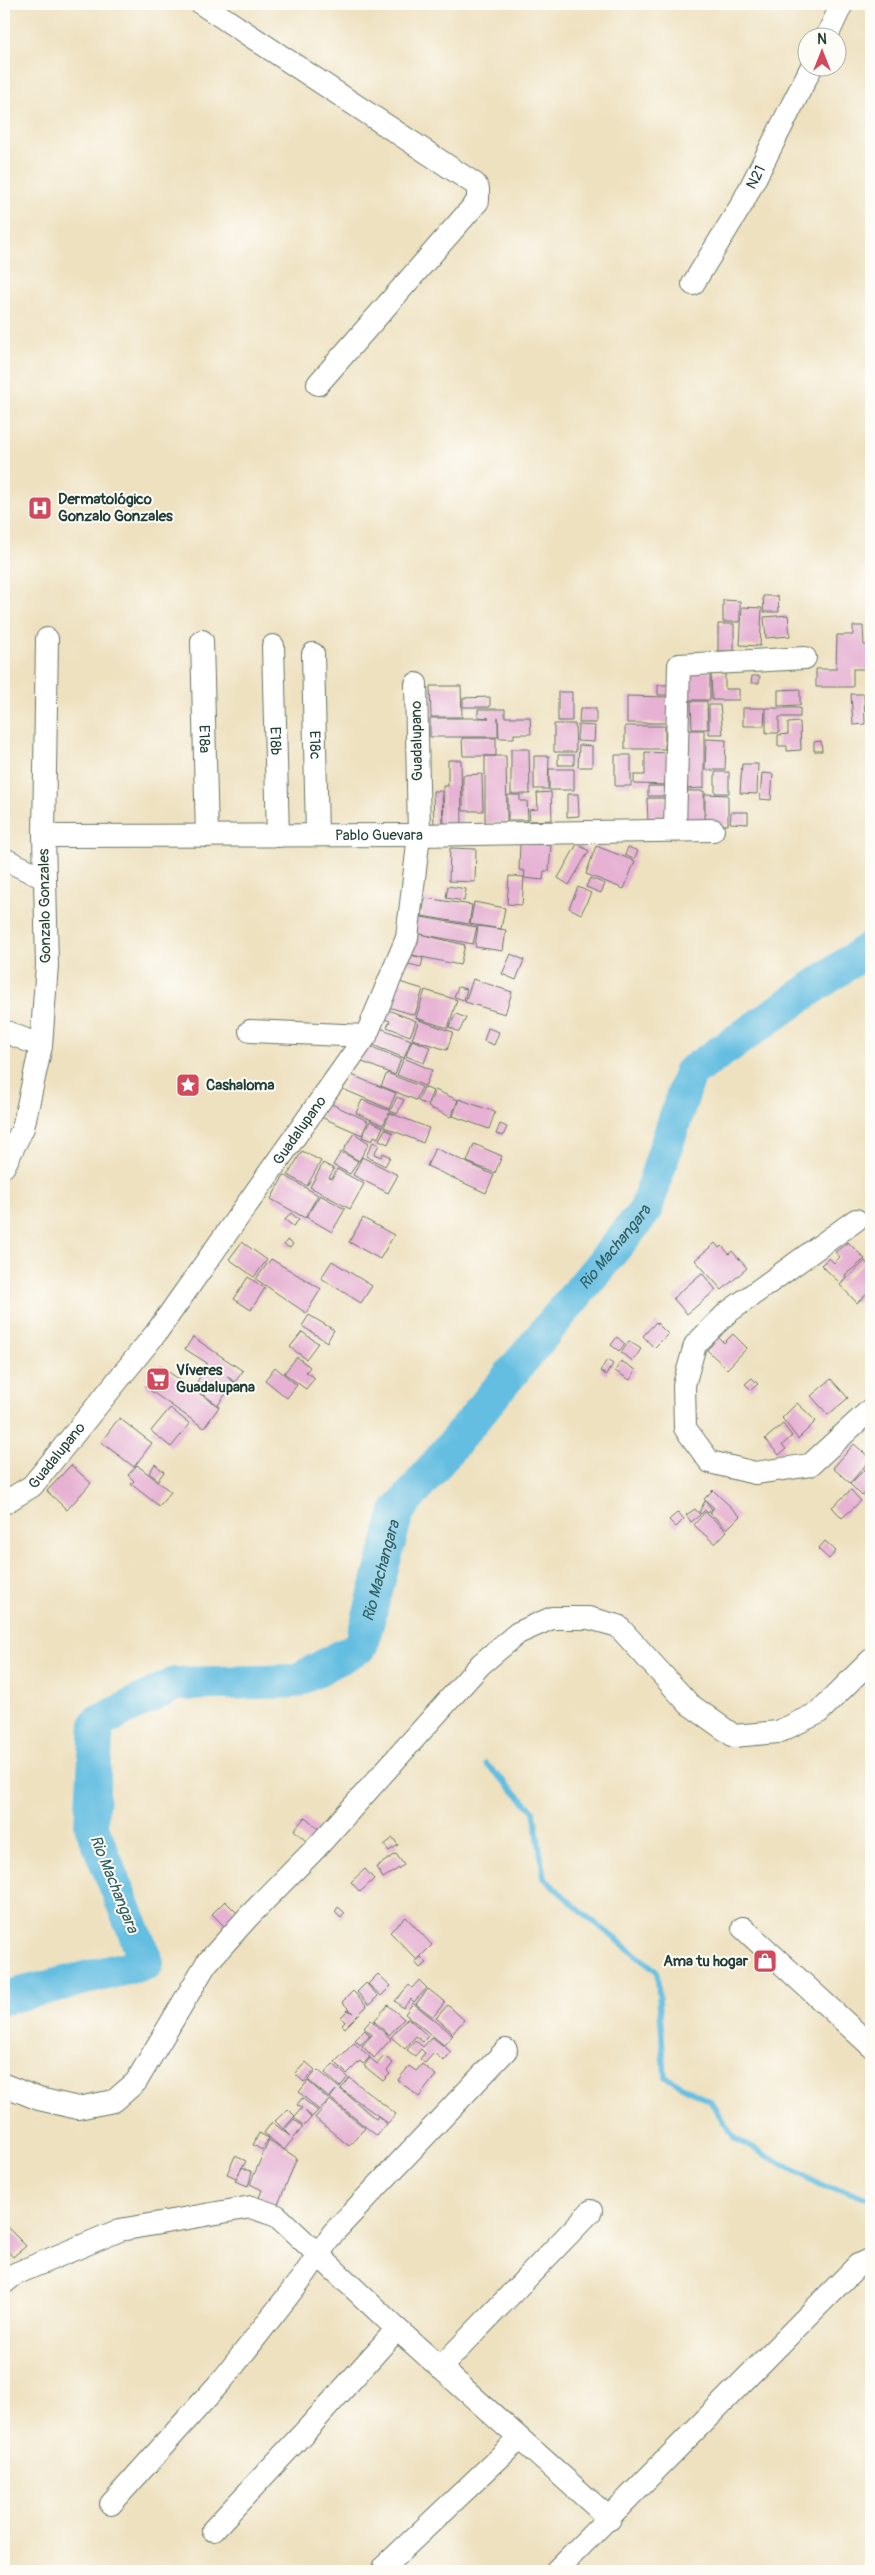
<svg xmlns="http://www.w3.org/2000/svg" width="875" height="2575" viewBox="0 0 875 2575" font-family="Pangolin,sans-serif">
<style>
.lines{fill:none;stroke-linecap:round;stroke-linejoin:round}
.stream{stroke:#63bee1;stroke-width:5.5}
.river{stroke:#63bee1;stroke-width:34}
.building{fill:#e6b1d3}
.street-casing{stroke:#677665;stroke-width:24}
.street{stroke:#fff;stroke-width:22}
.labels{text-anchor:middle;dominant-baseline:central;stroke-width:4;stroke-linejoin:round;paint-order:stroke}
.street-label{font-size:15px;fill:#1f3d34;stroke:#fdfcf7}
.poi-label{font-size:15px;font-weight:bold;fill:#1f3d34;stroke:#fdfcf7;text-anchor:start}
.water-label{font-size:16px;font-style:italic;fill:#305d5f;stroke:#fdfcf7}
</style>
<rect width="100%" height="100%" fill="#fdfcf7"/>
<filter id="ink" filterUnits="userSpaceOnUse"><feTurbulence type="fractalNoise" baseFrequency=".02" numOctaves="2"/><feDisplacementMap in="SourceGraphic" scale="10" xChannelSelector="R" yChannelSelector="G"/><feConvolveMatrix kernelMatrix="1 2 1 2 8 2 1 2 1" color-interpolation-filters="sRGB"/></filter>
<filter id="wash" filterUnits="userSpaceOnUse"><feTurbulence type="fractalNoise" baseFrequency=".0096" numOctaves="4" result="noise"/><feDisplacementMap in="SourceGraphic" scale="20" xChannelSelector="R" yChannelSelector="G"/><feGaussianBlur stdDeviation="1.12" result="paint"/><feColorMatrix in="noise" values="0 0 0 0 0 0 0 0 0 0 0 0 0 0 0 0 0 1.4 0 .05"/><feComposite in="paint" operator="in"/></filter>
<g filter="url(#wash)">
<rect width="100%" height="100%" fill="#eee1c0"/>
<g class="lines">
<path class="stream" d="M486 1764 534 1811 544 1878 585 1915 657 1971 665 2077 710 2101 734 2138 823 2186 871 2198"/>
<path class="river" id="s1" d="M4 1998 147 1963 91 1825 97 1723 175 1684 296 1681 361 1646 397 1512 645 1211 690 1073 871 947"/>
</g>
<g id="blocks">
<path class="building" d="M763 596H778L779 612H764Z
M723 600 740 601V622H723Z
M742 607 762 608 760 646 740 645Z
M788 615 790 636 766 638 764 617Z
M718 624H734V651H718Z
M853 626H863L864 645H869L870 669H853V687H816V669H836L837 635H853Z
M710 672V700H680V673Z
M711 673H725V689H739V700H712Z
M752 676H760L759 683H751Z
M658 685H669L668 695H658Z
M430 686H461L462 717H431Z
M800 689V705L778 706V690Z
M558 692H572V721H558Z
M851 694H864L865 724 853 725Z
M627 696 668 697V723H627Z
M490 697V707H463V698Z
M691 701H707L708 729H692Z
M709 705H720L723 734H709Z
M580 708H596V723H579Z
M743 708H765L764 726H743Z
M766 708H800V717H779V733H766Z
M478 709H505V717H530L531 734H514V738H499L498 717V737H430V718H489L478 717Z
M800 722 801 750 787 751V746H778V735L788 734V723Z
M554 724H575L576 752H554Z
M578 725 595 726 594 742 577 741Z
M625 726H665V749H625Z
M678 730H704V788L685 789Z
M462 738H496V756H463Z
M706 739 726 740 725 770H705Z
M821 741 822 751H814V742Z
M579 745 592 746V767H578Z
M511 749H529L530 794H511Z
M645 752 669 753V785L634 784V775H645Z
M558 755H574V765H558Z
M615 755H631V786H615Z
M485 756H506L507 822 485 823Z
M534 756H549L548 789H534Z
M448 760H461L462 825H444L443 786H448Z
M742 764H758L757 794 740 793Z
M549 769H574V790H549Z
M715 772H729V793H715Z
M762 773 773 774 771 800 760 799Z
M482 774 483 811H463V775Z
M648 786H666L667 796H648Z
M433 791H442L443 826H434Z
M683 791H704V822H684Z
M551 792 552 820 530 821 529 810 538 809 537 793Z
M567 794H578L579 816 567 817Z
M705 794 728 795V825L705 824Z
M508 795H520V801H527L528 820H508Z
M647 798H666L667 823 648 824Z
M731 812H748V824L730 823Z
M520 843 551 845 549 871H544L543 880 524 878 525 871 519 870Z
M577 844 589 851 569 885 558 878Z
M596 846 635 861 624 889 586 874Z
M628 847 638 851 634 859 625 855Z
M450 848 476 849 475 882 449 881Z
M509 876 524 877 522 905 507 904Z
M590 878 605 884 601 893 586 887Z
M448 886 466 889 464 901 446 898Z
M578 887 591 893 581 914 569 908Z
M425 898 472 905 469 924 422 916Z
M474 902 505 908 501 929 470 924Z
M416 916 477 927 473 944 420 934 465 945 460 965 407 954Z
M478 926 506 930 503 951 475 947Z
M406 954 423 958 421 967 404 963Z
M511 954 524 960 516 980 502 974Z
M473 979 512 992 505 1014 465 1002Z
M396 981 423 989 415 1015 388 1007Z
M458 987 467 989 464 1000 454 997Z
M425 990 457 1000 448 1028 416 1018Z
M383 1008 416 1021 410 1036 387 1027 390 1021 380 1017Z
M456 1014 466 1018 459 1032 449 1027Z
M419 1020 453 1032 447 1050 412 1039Z
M375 1026 411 1040 404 1058 368 1043Z
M488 1028 499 1032 494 1045 484 1041Z
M412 1040 430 1047 424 1063 406 1056Z
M367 1045 401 1059 395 1075 360 1061Z
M404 1058 432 1070 425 1086 397 1075Z
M387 1073 422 1087 416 1100 381 1086Z
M349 1074 396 1093 389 1109 343 1089Z
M424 1087 433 1091 427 1105 418 1101Z
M435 1090 458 1100 451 1117 428 1107Z
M397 1097 404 1100 397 1114 390 1111 383 1125 356 1113 362 1100 390 1111Z
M459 1099 495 1112 489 1129 453 1116Z
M327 1102 368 1121 362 1135 321 1117Z
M390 1113 429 1128 423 1143 384 1127Z
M370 1121 383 1127 378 1138 374 1136 372 1141 362 1137Z
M500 1124 507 1127 503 1136 496 1134Z
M385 1129 393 1133 388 1144 379 1140Z
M354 1133 369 1143 359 1161 343 1151Z
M373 1142 379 1145 374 1154 381 1157 383 1153 390 1157 385 1166 366 1156Z
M474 1144 502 1156 495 1173 467 1162Z
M435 1148 494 1175 486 1193 427 1166Z
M302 1151 321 1161 307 1186 288 1175Z
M341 1152 358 1161 350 1174 333 1165Z
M362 1157 398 1175 388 1193 353 1175Z
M323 1163 334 1169 329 1178 332 1179 337 1169 364 1184 350 1209 310 1187Z
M284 1175 318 1195 305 1218 271 1199Z
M320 1195 345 1209 332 1232 306 1217Z
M291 1213 299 1220 293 1226 285 1220Z
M363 1218 394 1235 380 1259 349 1242Z
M287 1240 293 1244 290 1248 284 1245Z
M242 1242 267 1260 254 1277 229 1259Z
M848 1242 865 1259 845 1275 846 1278 840 1283 821 1265 829 1258 834 1263 840 1257 835 1252Z
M715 1243 719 1248 722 1246 729 1254 732 1251 747 1268 722 1290 695 1260Z
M271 1259 321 1289 306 1313 256 1279Z
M332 1261 372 1286 361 1303 321 1278Z
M865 1261 871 1268V1290L857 1303 840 1285Z
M702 1273 716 1290 687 1314 673 1298Z
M248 1277 265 1288 251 1310 234 1299Z
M309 1315 334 1330 327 1342 302 1326Z
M656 1322 668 1334 654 1348 643 1336Z
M302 1332 318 1343 306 1359 290 1347Z
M715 1334 724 1343 733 1334 747 1348 727 1369 703 1346Z
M193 1337 243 1371 235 1382 226 1376 234 1382 218 1405 194 1388 207 1363 185 1349Z
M617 1337 625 1344 619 1351 611 1345Z
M629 1341 641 1349 633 1361 621 1353Z
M297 1357 310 1367 306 1372 315 1378 306 1389 284 1373Z
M607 1360 613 1364 606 1375 600 1371Z
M621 1361 636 1370 630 1380 615 1371Z
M160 1366 219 1407 204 1428 145 1387Z
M275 1367 297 1385 287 1398 265 1380Z
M752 1378 758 1384 751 1390 745 1384Z
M831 1379 848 1398 828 1415 811 1396Z
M797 1403 816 1421 798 1439 782 1418Z
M170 1408 190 1424 171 1447 151 1431Z
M119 1418 152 1443 134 1467 101 1442Z
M783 1424 792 1436 782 1445 786 1449 779 1455 765 1439Z
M854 1444 871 1459 850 1483 833 1468Z
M871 1463V1487L862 1496 850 1484Z
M155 1464 164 1472 158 1480 149 1473Z
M71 1465 91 1483 67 1510 47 1491Z
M137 1465 171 1492 159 1506 131 1484 134 1481 128 1475Z
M713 1490 740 1516 727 1529 710 1513 714 1508 704 1499Z
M851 1490 861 1501 842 1518 832 1507Z
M871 1490V1504L864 1496Z
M705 1501 712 1509 708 1513 705 1510 701 1514 699 1512Z
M695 1509 700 1515 691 1522 686 1515Z
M678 1512 684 1519 676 1527 669 1520Z
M705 1512 727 1531 715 1544 694 1525Z
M825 1541 836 1551 829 1559 818 1549Z
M305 1817 319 1829 307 1842 294 1830Z
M393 1838 398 1845 389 1851 384 1845Z
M396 1854 404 1865 383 1878 376 1867Z
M365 1869 374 1879 360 1892 351 1882Z
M225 1901 242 1918 228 1930 212 1914Z
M338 1907 345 1913 341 1918 335 1912Z
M406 1917 432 1945 417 1960 390 1932Z
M421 1957 427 1963 420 1968 415 1962Z
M378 1974 391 1986 381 1996 368 1984Z
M419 1980 427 1988 414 2002 411 1999 403 2008 395 2001 409 1985 412 1988Z
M366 1983 378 1996 369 2005 357 1992Z
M428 1989 445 2002 433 2017 416 2004Z
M353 1991 367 2006 345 2028 342 2025 345 2022 341 2017 348 2010 353 2013 342 2002Z
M413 2003 453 2035 444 2045 405 2014Z
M388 2005 404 2019 389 2035 374 2021Z
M448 2005 464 2020 453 2033 436 2018Z
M408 2018 428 2036 423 2042 416 2036 405 2049 391 2037Z
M371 2020 391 2039 374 2058 362 2046 372 2035 364 2028Z
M365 2030 370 2036 360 2045 355 2040Z
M432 2037 451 2052 444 2061 434 2053 425 2063 420 2059 425 2053 421 2049 415 2056 407 2050 415 2040 423 2047Z
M354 2043 370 2057 363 2064 360 2061 347 2074 335 2062Z
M384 2056 393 2063 387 2071 390 2074 383 2081 364 2066 370 2058 377 2064Z
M306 2062 315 2070 304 2082 295 2074Z
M333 2064 348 2077 340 2087 325 2073Z
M422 2064 436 2075 419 2097 398 2080 409 2066 416 2071Z
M318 2070 376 2119 378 2116 387 2124 377 2136 330 2098 336 2090 329 2098 308 2080Z
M350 2078 396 2114 388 2123 341 2089Z
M308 2081 329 2100 319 2110 299 2092Z
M302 2098 318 2111 312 2117 305 2111 311 2118 304 2126 294 2117 302 2108 297 2105Z
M330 2100 365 2128 349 2146 315 2118Z
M288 2109 295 2116 283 2129 275 2121Z
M294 2119 303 2127 284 2150 264 2133 272 2122 291 2137 284 2130Z
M259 2133 269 2138 262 2150 253 2145Z
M269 2140 297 2158 277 2207 259 2198 262 2190 250 2184Z
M235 2156 246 2161 236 2178 227 2174Z
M242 2167 252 2172 248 2186 235 2181Z
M4 2224 26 2246 13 2257 4 2247Z"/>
</g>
</g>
<g filter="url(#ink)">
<use href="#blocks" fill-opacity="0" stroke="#677665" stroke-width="1"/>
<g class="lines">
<g class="street-casing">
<g id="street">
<path d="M202 4 475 184 478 189V201L318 384"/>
<path d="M826 38 842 4"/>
<path id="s2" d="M693 284 742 204 811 68"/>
<path id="s3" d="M202 641 207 836"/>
<path id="s4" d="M273 646 278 836"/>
<path id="s5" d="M313 654 317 835"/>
<path d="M675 830 679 665 805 658"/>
<path id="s6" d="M44 836 419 835 713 830"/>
<path d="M4 859 44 878"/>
<path d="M4 1031 41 1046"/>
<path d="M250 1031 366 1036"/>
<path d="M4 1166 23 1128 41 1046 47 965 44 836 47 639"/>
<path d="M856 1220 727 1313 695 1345 684 1385 685 1428 710 1462 755 1473 810 1465 871 1409"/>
<path id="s7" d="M4 1503 32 1486 156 1333 366 1036 407 938 419 835 416 684"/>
<path d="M743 1928 871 2046"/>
<path d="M4 2085 39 2099 78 2108 114 2101 136 2082 206 1964 248 1917 317 1847 481 1664 518 1633 552 1618H589L618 1626 689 1704 734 1736 778 1732 818 1713 871 1660"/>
<path d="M4 2283 15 2274 120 2230 251 2207 277 2216 397 2329 610 2519"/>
<path d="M440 2368 591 2211"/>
<path d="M111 2504 224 2378 305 2274 333 2233 506 2050"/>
<path d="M213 2530 311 2425 397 2329"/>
<path d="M385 2566 519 2439"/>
<path d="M556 2571 858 2265 871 2259"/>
</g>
</g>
<use href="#street" class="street"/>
</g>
</g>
<defs>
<g id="hospital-square" transform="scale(1.25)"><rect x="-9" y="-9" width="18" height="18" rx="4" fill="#d1495b" stroke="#fdfcf7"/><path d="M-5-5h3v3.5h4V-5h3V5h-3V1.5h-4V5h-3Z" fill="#fff"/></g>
<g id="sight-square" transform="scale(1.25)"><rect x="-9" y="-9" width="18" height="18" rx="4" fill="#d1495b" stroke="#fdfcf7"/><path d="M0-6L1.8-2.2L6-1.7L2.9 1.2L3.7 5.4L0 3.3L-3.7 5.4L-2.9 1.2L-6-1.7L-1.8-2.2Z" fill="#fff"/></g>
<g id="supermarket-square" transform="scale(1.25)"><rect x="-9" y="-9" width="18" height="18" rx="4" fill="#d1495b" stroke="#fdfcf7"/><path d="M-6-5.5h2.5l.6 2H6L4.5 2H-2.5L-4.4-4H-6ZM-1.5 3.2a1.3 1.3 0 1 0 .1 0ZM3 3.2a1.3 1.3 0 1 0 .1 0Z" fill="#fff"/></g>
<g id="shop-square" transform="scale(1.25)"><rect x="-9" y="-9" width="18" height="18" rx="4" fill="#d1495b" stroke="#fdfcf7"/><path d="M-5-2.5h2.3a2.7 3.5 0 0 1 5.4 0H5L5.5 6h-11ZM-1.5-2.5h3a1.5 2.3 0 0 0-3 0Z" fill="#fff"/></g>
</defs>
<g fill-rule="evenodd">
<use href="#hospital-square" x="40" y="508"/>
<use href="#sight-square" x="188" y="1085"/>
<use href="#supermarket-square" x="158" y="1379"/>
<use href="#shop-square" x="765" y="1961"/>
</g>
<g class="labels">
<g class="street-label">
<text stroke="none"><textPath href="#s2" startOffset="124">N21</textPath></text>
<text stroke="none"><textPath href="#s3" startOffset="98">E18a</textPath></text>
<text stroke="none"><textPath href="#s4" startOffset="95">E18b</textPath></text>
<text transform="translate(417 741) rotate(-91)">Guadalupano</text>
<text stroke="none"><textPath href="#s5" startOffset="91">E18c</textPath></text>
<text stroke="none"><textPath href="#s6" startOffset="335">Pablo Guevara</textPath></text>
<text transform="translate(45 906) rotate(-91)">Gonzalo Gonzales</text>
<text stroke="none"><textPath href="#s7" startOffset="478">Guadalupano</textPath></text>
<text stroke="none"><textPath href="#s7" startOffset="72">Guadalupano</textPath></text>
</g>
<g class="poi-label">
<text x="58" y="499">Dermatológico<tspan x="58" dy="17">Gonzalo Gonzales</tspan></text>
<text x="206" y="1085">Cashaloma</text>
<text x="176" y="1370">Víveres<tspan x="176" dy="17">Guadalupana</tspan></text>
<text x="748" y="1961" text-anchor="end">Ama tu hogar</text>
</g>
<g class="water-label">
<text stroke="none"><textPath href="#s1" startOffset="1162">Rio Machangara</textPath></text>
<text stroke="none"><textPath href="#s1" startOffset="758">Rio Machangara</textPath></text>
<text transform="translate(114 1884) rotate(68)">Rio Machangara</text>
</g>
</g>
<rect width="875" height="2575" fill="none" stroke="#fdfcf7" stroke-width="20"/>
<g transform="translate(822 52)"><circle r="24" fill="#fdfcf7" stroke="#a4b0a9"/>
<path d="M0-4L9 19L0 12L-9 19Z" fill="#d1495b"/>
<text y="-8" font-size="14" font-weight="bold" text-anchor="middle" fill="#1f3d34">N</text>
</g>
</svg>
